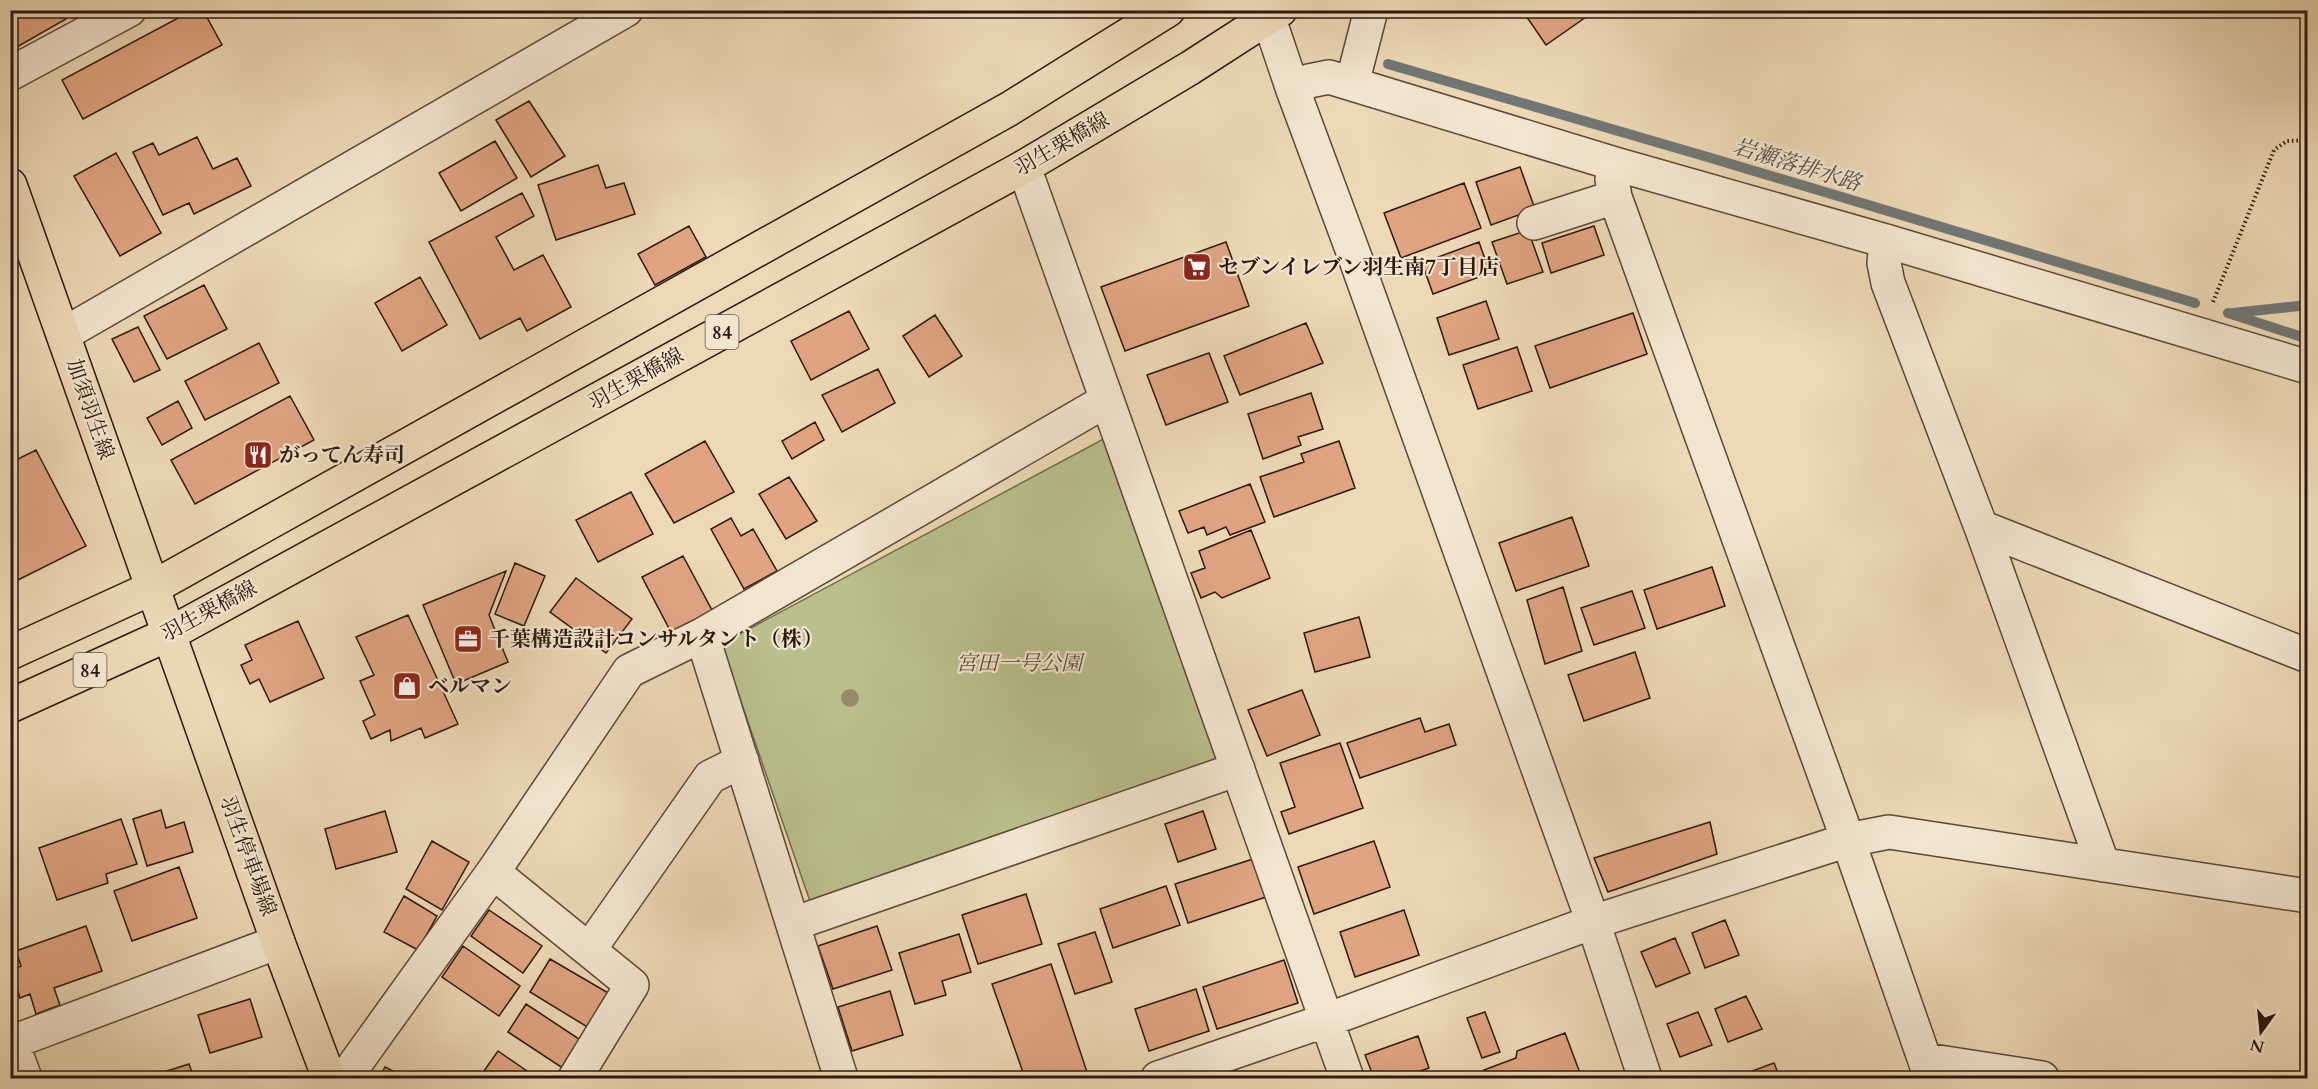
<svg xmlns="http://www.w3.org/2000/svg" width="2318" height="1089" viewBox="0 0 2318 1089" font-family="Cardo,'Noto Serif JP',serif">
<style>
.green{fill:#babf8c;stroke:#726c4c;stroke-width:1.5}
.lines{fill:none;stroke-linecap:round;stroke-linejoin:round}
.stream{stroke:#717775;stroke-width:10}
.building{fill:#e0a482;stroke:#2b180c;stroke-width:1.5}
.minor-casing{stroke:#5c4836;stroke-width:36}
.major-casing{stroke:#2b180c;stroke-width:36}
.path{stroke:#2b180c;stroke-width:4;stroke-dasharray:1.5 3;stroke-linecap:butt}
.minor{stroke:#f3e6d0;stroke-width:33}
.major{stroke:#edd9b6;stroke-width:33}
.tree{fill:#9a8a6d}
.labels{text-anchor:middle;dominant-baseline:central;stroke-width:4.5;stroke-linejoin:round;paint-order:stroke}
.shield{fill:#f3e6d0;stroke:#675647;stroke-width:1.5}
.shield-label{font-size:20px;font-weight:bold;fill:#2b180c}
.street-label{font-size:21px;fill:#2b180c;stroke:#f3e6d0}
.poi-label{font-size:21px;font-weight:bold;fill:#2b180c;stroke:#f3e6d0;text-anchor:start}
.park-label{font-size:21px;font-style:italic;fill:#564a32;stroke:#f3e6d0}
.water-label{font-size:22px;font-style:italic;fill:#545049;stroke:#f3e6d0}
</style>
<rect width="100%" height="100%" fill="#edd9b6"/>
<filter id="stains"><feTurbulence type="fractalNoise" baseFrequency=".00333" numOctaves="4"/><feColorMatrix values="0 0 0 0 .2 0 0 0 0 .09 0 0 0 0 .02 0 0 0 .5 -.17"/></filter>
<radialGradient id="worn" r=".72"><stop offset=".6" stop-color="#630" stop-opacity="0"/><stop offset="1" stop-color="#630" stop-opacity=".3"/></radialGradient>
<path class="green" d="M1109 436 1222 760 811 904 721 644Z"/>
<g class="lines">
<path class="stream" d="M1388 64 1711 158 2195 303
M2228 313 2308 339
M2233 313 2308 305"/>
</g>
<path class="building" d="M10 10H61L66 19 10 51Z
M193 10H203L222 45 83 119 62 80Z
M1522 10H1596L1546 45Z
M529 101 565 156 531 177 496 120Z
M197 137 213 169 237 158 251 186 194 214 189 203 163 215 133 152 153 143 159 155Z
M495 141 517 178 461 211 439 173Z
M116 153 161 233 120 256 74 176Z
M598 165 606 188 624 183 635 214 556 240 538 185Z
M1520 167 1535 209 1491 225 1476 182Z
M1464 183 1481 228 1401 258 1384 213Z
M522 193 534 216 496 237 514 270 543 255 571 307 527 331 520 318 480 339 429 242Z
M689 226 706 257 655 285 638 254Z
M1594 226 1604 255 1551 273 1542 243Z
M1528 230 1543 272 1507 284 1492 242Z
M1226 242 1249 306 1125 351 1101 287Z
M1479 242 1490 273 1433 294 1422 263Z
M420 277 447 325 402 351 375 303Z
M204 285 227 329 167 359 144 316Z
M1486 301 1499 339 1449 355 1437 318Z
M849 311 869 349 811 380 791 341Z
M1633 313 1647 354 1550 388 1535 346Z
M935 315 962 356 929 377 903 336Z
M1306 323 1323 363 1240 395 1224 356Z
M138 327 160 370 134 382 112 339Z
M259 343 279 383 205 420 185 381Z
M1517 347 1532 391 1478 409 1463 365Z
M1209 353 1228 402 1166 425 1147 375Z
M878 369 895 403 842 432 822 395Z
M1311 393 1323 429 1298 437 1301 445 1263 459 1248 414Z
M290 396 314 440 195 504 171 460Z
M178 401 192 428 162 445 147 418Z
M815 422 824 440 792 459 782 441Z
M705 441 734 492 674 523 645 474Z
M1339 441 1355 488 1274 517 1260 477 1304 462 1301 454Z
M36 450 86 546 10 584V463Z
M789 477 817 521 786 539 759 494Z
M1250 484 1265 522 1230 535 1226 527 1207 535 1204 527 1188 533 1179 511Z
M631 492 653 534 598 562 576 520Z
M1572 517 1589 566 1516 591 1499 543Z
M731 518 741 536 753 529 777 571 744 589 711 529Z
M1251 530 1270 578 1222 598 1215 592 1201 598 1191 573 1205 568 1199 551Z
M683 556 713 612 672 634 642 577Z
M515 563 545 576 524 626 495 614Z
M1712 567 1725 606 1657 629 1644 590Z
M506 571 489 615 508 662 456 684 423 605Z
M576 578 632 619 606 653 550 612Z
M1563 587 1582 651 1545 664 1527 600Z
M1632 591 1645 628 1594 645 1581 608Z
M408 615 458 724 425 738 421 728 391 741 390 730 371 739 363 721 375 715 360 681 374 675 356 637Z
M1359 617 1370 657 1315 672 1304 633Z
M298 621 324 678 270 702 259 679 250 684 241 665 252 660 245 645Z
M1635 652 1650 698 1584 721 1568 675Z
M1302 690 1320 735 1267 756 1248 710Z
M1420 718 1425 732 1449 724 1456 745 1360 778 1347 743Z
M1340 743 1363 808 1289 834 1281 812 1295 807 1280 763Z
M161 810 166 828 184 822 193 852 147 866 133 819Z
M385 811 397 852 336 869 325 829Z
M1203 811 1216 849 1178 862 1165 824Z
M121 819 137 864 106 874 108 883 57 900 39 848Z
M1710 822 1717 854 1608 892 1594 858Z
M432 841 469 862 442 910 406 889Z
M1374 841 1390 887 1314 914 1298 867Z
M1253 859 1266 897 1188 923 1175 884Z
M179 867 197 918 132 941 114 891Z
M1166 886 1180 925 1113 948 1100 909Z
M1026 894 1042 944 978 964 962 915Z
M404 896 437 916 418 950 384 932Z
M489 910 542 946 523 973 471 936Z
M1404 910 1419 955 1355 977 1340 932Z
M1725 920 1739 955 1705 968 1692 933Z
M86 926 102 971 54 988 60 1005 36 1014 30 994 20 998 11 970 21 966 16 951Z
M877 926 892 970 833 989 818 946Z
M1095 932 1112 982 1075 994 1058 944Z
M959 934 971 972 942 981 946 995 915 1004 899 953Z
M1675 938 1690 973 1656 987 1641 952Z
M463 946 520 986 499 1016 442 977Z
M550 959 610 994 589 1028 530 992Z
M1284 960 1298 1003 1217 1029 1203 987Z
M1051 964 1087 1072 1068 1078H1025L992 984Z
M1196 989 1209 1031 1149 1051 1135 1009Z
M890 991 903 1035 852 1051 838 1007Z
M1746 996 1762 1029 1728 1042 1715 1009Z
M250 999 262 1037 210 1053 198 1015Z
M526 1004 582 1041 564 1069 508 1032Z
M1485 1012 1500 1052 1482 1058 1467 1018Z
M1698 1012 1712 1045 1680 1057 1667 1024Z
M1565 1033 1580 1073 1565 1078H1487L1484 1070 1516 1058 1517 1051Z
M1418 1036 1429 1068 1400 1078H1374L1365 1055Z
M498 1051 537 1078H479Z
M1774 1063 1780 1078H1733Z
M189 1064 194 1078H145Z
M385 1067 406 1078H379Z
M1470 1073 1472 1078H1455Z"/>
<g class="lines">
<g class="minor-casing">
<path id="minor" d="M1266 10 1293 90 1356 260 1593 922 1645 1078
M10 74 129 10
M1352 84 1371 10
M1293 90 1309 81 1329 77 1615 164 1886 241 2308 367
M1615 164 1612 179 1615 197 1848 840 1931 1078
M1024 167 1107 400
M1534 223 1615 197
M1886 241 1884 263 1888 283 1981 527 2308 656
M64 334 626 10
M1981 527 2103 865
M702 635 841 1078
M793 924 1238 769
M589 950 710 777 742 761
M10 1043 278 942
M12 1043 25 1078
M1926 1060 2042 1078
M345 1078 493 872
M575 1078 632 985 493 872 629 671 702 635 1107 400 1347 1078
M1158 1078 1327 1020 1593 922 1848 840 1889 832 2308 896"/>
</g>
<g class="major-casing">
<path id="major" d="M10 185 278 942 329 1078
M10 653 152 588 1009 109 1168 10
M10 706 169 634 1024 167 1190 68 1280 10"/>
</g>
<path class="path" d="M2213 302 2274 150 2287 141 2308 140"/>
<use href="#minor" class="minor"/>
<use href="#major" class="major"/>
</g>
<circle class="tree" cx="850" cy="698" r="9"/>
<defs>
<g id="supermarket-square" transform="scale(1.5)"><rect x="-9" y="-9" width="18" height="18" rx="4" fill="#8f2418" stroke="#f3e6d0"/><path d="M-6-5.5h2.5l.6 2H6L4.5 2H-2.5L-4.4-4H-6ZM-1.5 3.2a1.3 1.3 0 1 0 .1 0ZM3 3.2a1.3 1.3 0 1 0 .1 0Z" fill="#fff"/></g>
<g id="restaurant-square" transform="scale(1.5)"><rect x="-9" y="-9" width="18" height="18" rx="4" fill="#8f2418" stroke="#f3e6d0"/><path d="M-5-6h1v4h1v-4h1v4h1v-4h1v5L-1.5 .5V6h-2V.5L-5-1ZM5-6V6H3V1.5H1.5Q1.5-4 5-6Z" fill="#fff"/></g>
<g id="office-square" transform="scale(1.5)"><rect x="-9" y="-9" width="18" height="18" rx="4" fill="#8f2418" stroke="#f3e6d0"/><path d="M-6-3h4V-5.5h4V-3h4V5H-6ZM-1-4.5V-3h2v-1.5ZM-6 0V1H6V0Z" fill="#fff"/></g>
<g id="shop-square" transform="scale(1.5)"><rect x="-9" y="-9" width="18" height="18" rx="4" fill="#8f2418" stroke="#f3e6d0"/><path d="M-5-2.5h2.3a2.7 3.5 0 0 1 5.4 0H5L5.5 6h-11ZM-1.5-2.5h3a1.5 2.3 0 0 0-3 0Z" fill="#fff"/></g>
</defs>
<g fill-rule="evenodd">
<use href="#supermarket-square" x="1197" y="267"/>
<use href="#restaurant-square" x="258" y="455"/>
<use href="#office-square" x="468" y="639"/>
<use href="#shop-square" x="407" y="686"/>
</g>
<g class="labels">
<g class="shield">
<rect x="705.5" y="315" width="33" height="34" rx="4.5"/>
<rect x="73.5" y="653" width="33" height="34" rx="4.5"/>
</g>
<g class="shield-label">
<text x="722" y="332">84</text>
<text x="90" y="670">84</text>
</g>
<g class="street-label">
<text transform="translate(1062 144) rotate(-30)">羽生栗橋線</text>
<text transform="translate(636 379) rotate(-29)">羽生栗橋線</text>
<text transform="translate(90 409) rotate(71)">加須羽生線</text>
<text transform="translate(209 611) rotate(-28)">羽生栗橋線</text>
<text transform="translate(248 856) rotate(70)">羽生停車場線</text>
</g>
<g class="poi-label">
<text x="1218" y="267">セブンイレブン羽生南7丁目店</text>
<text x="279" y="455">がってん寿司</text>
<text x="489" y="639">千葉構造設計コンサルタント（株）</text>
<text x="428" y="686">ベルマン</text>
</g>
<g class="park-label">
<text x="1019" y="663">宮田一号公園</text>
</g>
<g class="water-label">
<text transform="translate(1797 165) rotate(17)">岩瀬落排水路</text>
</g>
</g>
<rect width="2318" height="1089" fill="none" stroke="#edd9b6" stroke-width="36"/>
<rect x="12" y="12" width="2294" height="1065" fill="none" stroke="#2b180c" stroke-width="3"/>
<rect x="18" y="18" width="2282" height="1053" fill="none" stroke="#2b180c" stroke-width="1.5"/>
<g transform="translate(2261 1032) rotate(195)" stroke="#f3e6d0" stroke-width="4.5" paint-order="stroke">
<path d="M0-4.5L10 22L0 15L-10 22Z" fill="#2b180c"/>
<text y="-9" font-size="16" font-weight="bold" text-anchor="middle" fill="#2b180c">N</text>
</g>
<rect width="100%" height="100%" filter="url(#stains)"/>
<rect width="100%" height="100%" fill="url(#worn)"/>
</svg>
